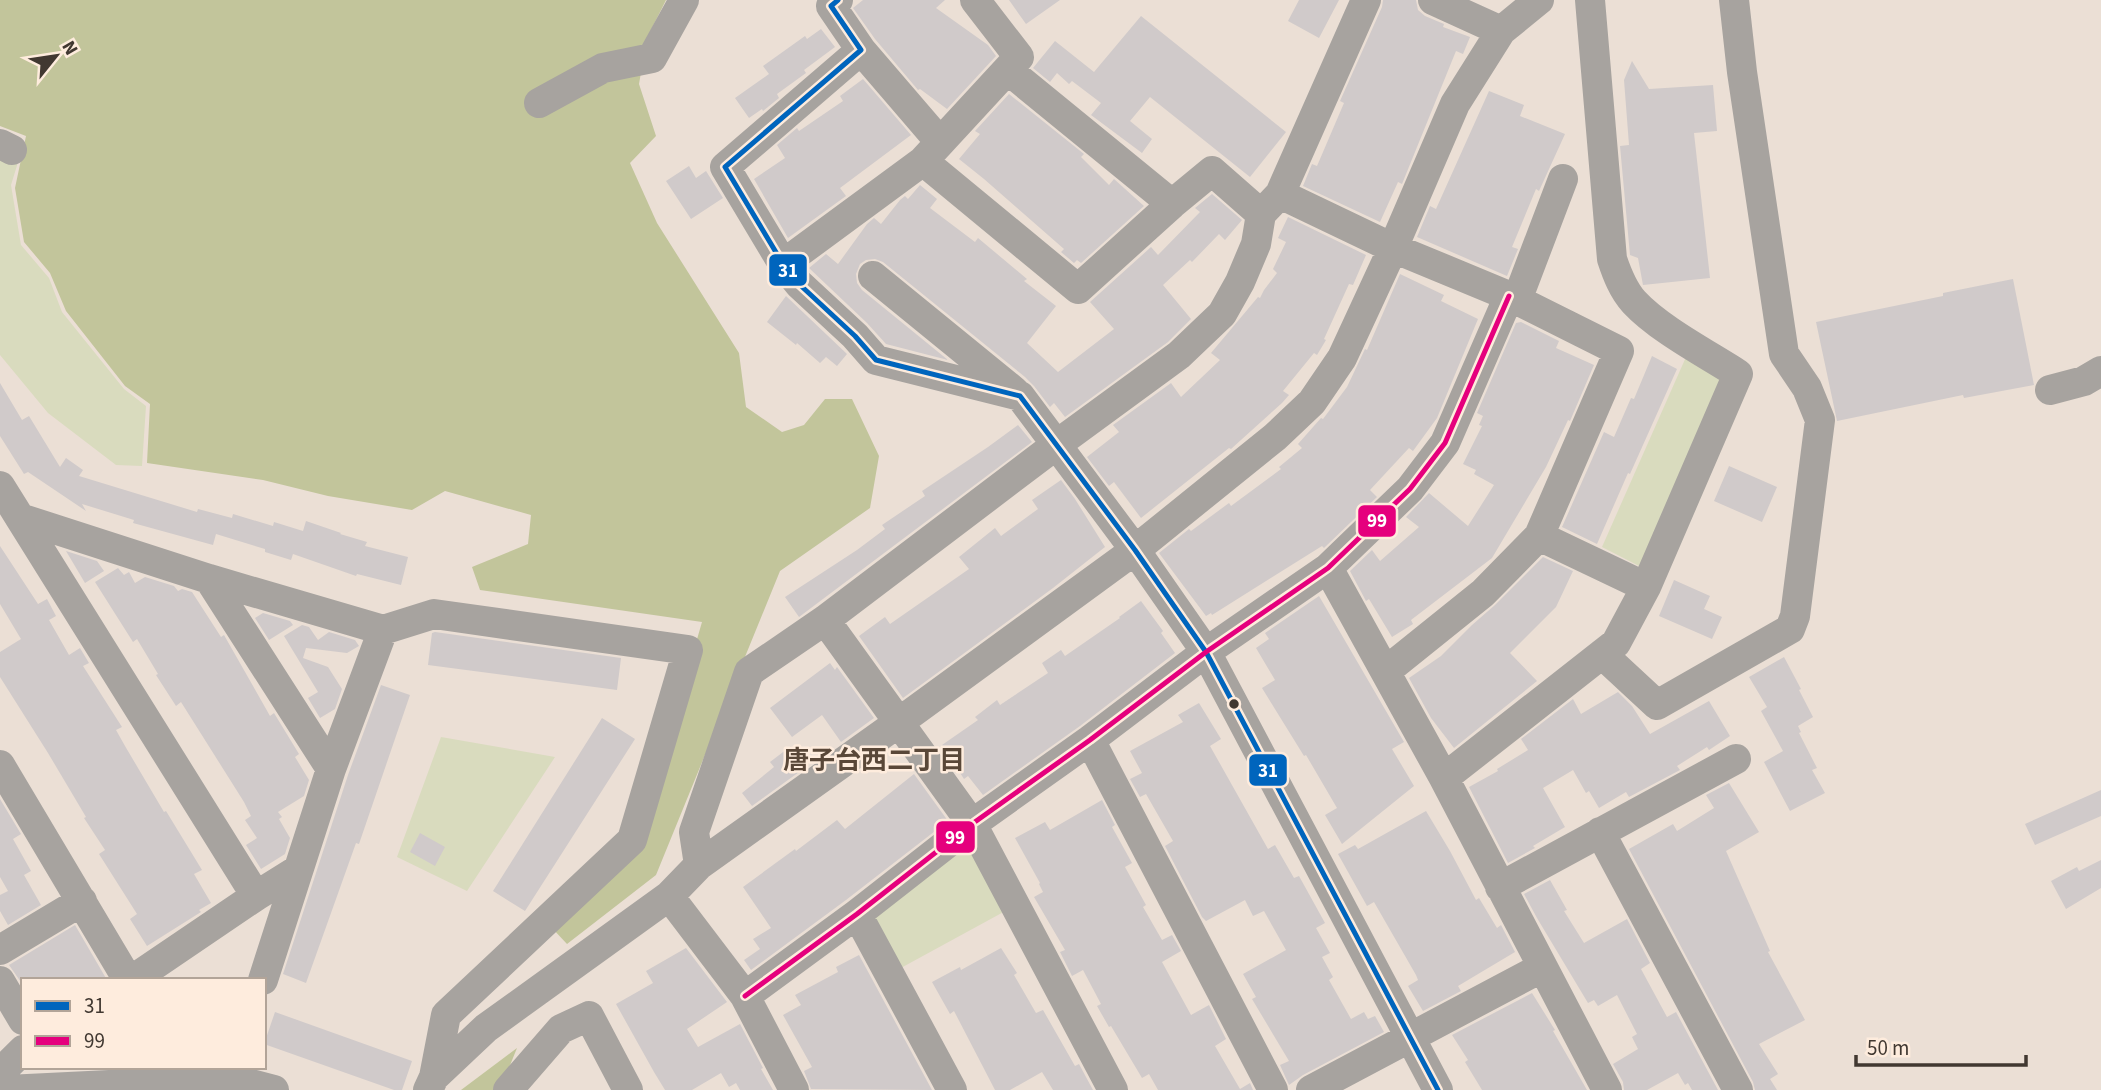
<svg xmlns="http://www.w3.org/2000/svg" width="2101" height="1090" viewBox="0 0 2101 1090" font-family="'Source Sans 3','Noto Sans JP',sans-serif">
<style>
.green{fill:#d9dbbe}
.forest{fill:#c2c59b}
.building{fill:#d0caca}
.lines{fill:none;stroke-linecap:round;stroke-linejoin:round}
.minor{stroke:#a7a39f;stroke-width:30}
.bus-1-casing{stroke:#feecdd;stroke-width:10}
.bus-2-casing{stroke:#feecdd;stroke-width:10}
.bus-1{stroke:#0065bd;stroke-width:5}
.bus-2{stroke:#e5007d;stroke-width:5}
.bus-dot{fill:#413831;stroke:#feecdd;stroke-width:2.5}
.labels{text-anchor:middle;dominant-baseline:central;stroke-width:5;stroke-linejoin:round;paint-order:stroke}
.neighbourhood-label{font-size:26px;font-weight:bold;fill:#594738;stroke:#feecdd}
.line-badge{stroke:#feecdd;stroke-width:2.5}
.badge-label{font-size:19px;text-anchor:middle;font-weight:bold;fill:#fff}
</style>
<rect width="100%" height="100%" fill="#ebdfd5"/>
<path class="green" d="M0 150 19 159 11 185 21 245 49 278 62 312 124 389 146 406 142 466 116 465 48 413 0 355Z
M1686 357 1725 379 1643 568 1602 547Z
M441 737 555 757 467 891 397 857Z
M970 834 1009 909 899 969 870 912Z"/>
<path class="forest" d="M0 0H666L647 38 639 84 656 136 630 163 657 223 739 353 746 407 782 432 804 425 825 399H852L879 456 870 508 780 571 656 875 567 944 552 928 639 840 702 622 480 590 472 567 528 544 531 515 445 491 412 510 328 496 263 480 147 463 150 404 125 386 66 311 50 273 24 242 15 188 26 136 0 126Z
M517 1048 504 1080 496 1090H461Z"/>
<path class="building" d="M863 0H945L936 8 988 45 996 56 947 109 920 89 918 90 875 39 853 8Z
M1009 0H1060L1026 24Z
M1299 0H1339L1319 38 1288 21Z
M1383 0H1416L1418 10 1425 16 1444 24 1443 27 1470 37 1463 54 1456 51 1402 184 1398 182 1380 222 1303 186 1312 164 1317 166 1344 103 1340 101 1382 7Z
M1141 16 1286 132 1250 177 1150 97 1130 121 1152 139 1142 153 1091 115 1101 103 1072 81 1069 84 1057 73 1050 82 1033 68 1055 41 1094 72Z
M821 29 835 47 804 70 806 73 777 94 779 98 763 111 762 109 749 118 735 98 769 74 763 66 805 36 807 39Z
M1632 61 1649 89 1713 85 1717 131 1694 133 1710 278 1643 285 1638 258 1630 255 1620 146 1629 145 1624 80Z
M863 79 911 135 840 188 846 196 788 238 754 179 785 158 777 145 797 128 799 131 843 101 840 96Z
M1489 91 1524 105 1520 116 1565 134 1539 191 1536 189 1512 247 1518 249 1507 276 1417 237 1430 206 1436 209Z
M1009 94 1084 154 1081 157 1109 185 1114 179 1144 206 1081 263 1077 260 1074 263 1061 252 1064 249 984 179 959 159 980 134 975 131Z
M689 166 696 178 706 171 723 198 691 219 666 181Z
M920 185 937 199 930 208 975 242 978 238 1027 279 1024 281 1056 306 1027 343 1058 372 1114 329 1090 302 1151 247 1158 255 1200 212 1195 208 1212 194 1242 220 1225 240 1219 234 1192 262 1190 260 1163 285 1191 319 1168 342 1065 417 1054 403 1050 407 1034 386 1025 377 883 262 875 259 866 260 860 264 856 274 857 283 862 290 948 360 886 344 867 323 809 268 826 254 838 264 867 224 874 218 881 224 900 200 905 196 908 199Z
M1288 217 1366 255 1353 285 1349 284 1324 339 1326 340 1317 355 1314 353 1283 391 1289 395 1282 403 1231 449 1229 448 1141 518 1114 482 1109 486 1087 457 1119 432 1113 425 1171 383 1181 397 1220 360 1211 353 1258 297 1260 298 1264 290 1277 273 1273 269 1286 242 1278 238Z
M1400 274 1444 295 1441 301 1478 319 1437 418 1413 451 1409 448 1370 490 1377 497 1324 548 1322 546 1212 615 1211 613 1206 616 1159 553 1189 529 1191 531 1229 503 1231 506 1281 469 1279 467 1302 448 1298 444 1321 418 1323 419 1347 387 1365 349 1367 350Z
M2013 279 2034 385 1964 398 1963 395 1837 421 1816 322 1943 296V293Z
M786 296 847 354 837 366 826 357 820 363 797 343 796 345 767 322Z
M1521 322 1559 341 1556 348 1594 365 1570 421 1568 420 1546 467 1492 558 1411 620 1413 624 1392 637 1369 599 1366 601 1350 571 1372 550 1380 561 1419 527 1406 517 1429 493 1468 526 1494 485 1474 474 1476 470 1463 464 1482 426 1479 425 1483 416 1477 413 1516 323Z
M1652 356 1677 369 1630 474 1628 473 1597 544 1562 527 1604 432 1614 437 1631 398 1634 399Z
M0 383 22 420 29 416 60 467 66 458 83 470 79 476 197 512 198 509 232 518 233 514 273 526 274 522 303 531 306 521 341 533 340 534 367 542 365 546 408 557 401 585 357 574 356 576 293 554 291 560 265 552V549L216 534 213 545 133 523 134 520 82 504 86 511 28 472 24 474 0 436Z
M1018 425 1032 442 799 617 785 597 857 550 885 529 882 525 925 496 922 491 988 447Z
M1729 466 1777 487 1762 522 1714 501Z
M1061 480 1075 499 1105 547 1053 588 903 698 859 636 885 617 890 624 969 569 959 557 995 528 1001 536 1038 509 1032 500Z
M0 546 38 604 47 599 56 616 49 620 69 655 80 648 89 663 83 666 122 727 116 730 125 746 164 812 166 811 202 870 194 874 211 903 199 910 201 912 147 946 130 919 137 914 99 854 105 850 84 818 86 817 48 753 0 677V652L21 639 0 604Z
M66 551 97 561 104 571 85 583Z
M1543 557 1573 571 1556 607 1510 653 1537 681 1454 748 1431 718 1409 678 1441 656 1472 625 1495 605Z
M118 568 124 575 129 572 135 583 145 577 174 586 178 591 182 589 192 592 221 637 224 635 270 716 274 713 299 754 295 757 309 780 304 796 278 812 282 817 279 819 290 838 285 854 261 869 246 845 257 838 245 820 251 816 244 802 181 702 176 706 156 675 158 674 137 639 133 642 95 582Z
M1674 580 1710 596 1704 609 1722 617 1712 639 1659 616Z
M1319 596 1404 742 1392 749 1414 786 1342 844 1325 815 1337 808 1306 755 1304 756 1262 688 1275 680 1256 648 1269 639 1265 633Z
M1141 601 1163 631 1161 633 1175 653 1080 726 983 795 968 776 964 779 942 745 978 720 975 717 997 700 1000 705 1048 673 1042 663 1061 650 1065 656 1120 618 1119 617Z
M263 613 290 621 293 625 269 640 255 618Z
M302 625 309 627 318 640 329 632 355 640 359 646 347 653 306 648 303 658 328 667 342 689 335 709 320 718 308 698 318 692 284 636Z
M435 632 621 658 617 690 428 665 432 633Z
M1784 657 1801 689 1799 690 1813 717 1798 726 1801 732 1799 733 1817 768 1812 770 1825 793 1790 811 1764 762 1783 751 1761 711 1767 707 1749 677Z
M830 663 835 670 837 667 874 718 841 742 822 715 792 737 770 708Z
M381 685 410 695 359 844 356 843 306 983 283 974 348 775Z
M1618 692 1632 706 1650 734 1709 701 1730 736 1709 750 1707 747 1677 766 1680 770 1629 797 1626 792 1599 808 1589 791 1586 793 1573 770 1543 788 1565 827 1533 846 1535 848 1508 863 1469 787 1498 771 1497 769 1528 750 1521 739 1573 699 1581 714Z
M1199 703 1221 739 1210 746 1268 849 1275 845 1294 878 1299 876 1325 923 1316 928 1330 953 1322 957 1333 977 1329 980 1351 1019 1364 1012 1368 1019 1375 1016 1384 1032 1303 1075 1289 1085 1280 1065 1289 1061 1252 999 1256 997 1243 974 1286 950 1264 911 1253 916 1245 900 1206 921 1202 917 1165 846 1173 841 1146 794 1140 797 1130 779 1142 773 1130 751 1183 722 1178 715Z
M602 718 635 739 525 911 493 891Z
M791 746 806 767 752 806 742 793 774 767 770 762Z
M914 774 948 821 846 900 751 970 744 960 760 949 753 939 771 928 743 887 795 849 796 851 837 820 845 829Z
M1729 783 1759 832 1726 851 1770 951 1768 952 1805 1020 1759 1044 1778 1074 1770 1079 1777 1090H1755L1753 1082 1629 849 1673 824 1677 831 1714 808 1706 795Z
M2101 790V816L2035 845 2025 824Z
M0 799 21 834 13 839 31 871 24 875 41 905 8 925 0 911V895L8 891 0 877Z
M1102 800 1115 825 1112 827 1132 863 1125 867 1146 905 1143 907 1162 940 1172 935 1181 951 1162 962 1191 1015 1209 1005 1226 1039 1215 1046 1240 1089 1250 1083 1253 1090H1158L1149 1074 1142 1078 1111 1026 1109 1027 1097 1006 1101 1004 1083 970 1072 976 1060 952 1065 950 1034 897 1043 892 1039 884 1040 883 1015 838 1045 822 1050 830Z
M1426 811 1450 851 1476 900 1479 898 1497 928 1501 925 1515 952 1458 986 1461 991 1423 1011 1408 986 1418 980 1416 975 1374 902 1367 906 1338 854 1355 845 1358 849Z
M420 833 445 847 435 866 410 852Z
M2101 860V888L2066 909 2051 881 2077 867 2079 871Z
M1550 880 1567 910 1564 911 1584 943 1627 919 1650 963 1641 969 1667 1017 1676 1012 1718 1090H1692L1688 1083 1685 1085 1678 1073 1647 1090H1624L1623 1082 1613 1064 1638 1049 1632 1037 1637 1034 1617 995 1598 1006 1594 1000 1588 1003 1537 918 1524 894Z
M75 925 107 980H23V985L9 965Z
M686 948 727 1002 687 1029 698 1047 740 1024 763 1068 761 1069 773 1090H740L736 1083 729 1087 721 1073 692 1090H665L654 1072 616 1004 653 983 646 971Z
M1001 948 1017 973 1014 975 1036 1013 1043 1010 1075 1066 1079 1064 1093 1090H1053L1042 1072 1010 1090H995L954 1011 950 1014 932 982 960 967 961 970Z
M859 955 932 1090 811 1089 804 1071 812 1067 783 1015 801 1005 795 995 838 972 836 967Z
M1532 993 1555 1030 1553 1031 1587 1090H1482L1465 1062 1468 1060 1452 1035Z
M275 1012 412 1061 402 1090H394L264 1044Z"/>
<g class="lines">
<path class="minor" d="M838 0 831 6 861 50 725 167 783 264 799 284 855 336 876 360 1020 396 1135 550 1206 652 1438 1090
M1433 0 1501 31
M861 50 940 142
M1008 70 1172 204
M539 103 603 68 652 58 684 0
M0 144 12 150
M923 161 1078 289 1172 204 1212 171 1261 214
M1280 194 1393 248 1509 296 1619 351 1539 536 1483 593 1386 671
M783 264 923 161 1019 57 975 0
M873 276 1014 391
M1517 300 1563 179
M2050 390 2084 381 2101 371
M0 486 20 518 209 579 383 630 434 614 688 650 632 840 446 1015 434 1077
M20 518 256 896 296 871
M1539 536 1646 587
M1328 568 1444 778 1607 1090
M209 579 331 769
M825 620 972 824 1113 1090
M1602 654 1657 705 1790 629 1795 616 1820 420 1807 388 1784 354 1742 72 1734 0
M1090 740 1273 1090
M0 765 128 980
M1444 778 1616 643 1646 587 1738 374C1707 354 1659 329 1634 302 1623 290 1617 274 1612 259L1590 0
M1600 832 1738 1090
M699 865 694 832 749 672 825 620 1056 445 1179 355 1222 314 1240 282 1256 244 1261 214 1280 194 1366 0
M1500 887 1736 759
M669 896 745 996 794 1090
M857 914 952 1090
M0 950 82 901
M132 980 256 896
M263 980 331 769 383 630
M0 981 23 1020
M745 996 857 914 972 824 1090 740 1206 652 1328 568 1410 489 1445 443 1509 296
M0 1073 23 1050
M7 1090 232 1079 274 1090
M428 1090 434 1077 486 1028 669 896 699 865 898 723 1135 550 1275 437 1312 402 1342 358 1393 248 1455 104 1501 31 1539 0
M508 1090 561 1029 589 1016 628 1090
M1311 1090 1541 968"/>
<g class="bus-1-casing">
<path id="bus-1" d="M838 0 831 6 861 50 725 167 783 264 799 284 855 336 876 360 1020 396 1135 550 1206 652 1438 1090"/>
</g>
<g class="bus-2-casing">
<path id="bus-2" d="M745 996 857 914 972 824 1090 740 1206 652 1328 568 1410 489 1445 443 1509 296"/>
</g>
<use href="#bus-1" class="bus-1"/>
<use href="#bus-2" class="bus-2"/>
</g>
<circle class="bus-dot" cx="1234" cy="704" r="6"/>
<g class="labels">
<g class="neighbourhood-label">
<text x="874" y="760">唐子台西二丁目</text>
</g>
</g>
<g class="line-badge">
<rect x="768" y="253" width="40" height="34" rx="7" fill="#0065bd"/>
<rect x="1357" y="504" width="40" height="34" rx="7" fill="#e5007d"/>
<rect x="1248" y="753" width="40" height="34" rx="7" fill="#0065bd"/>
<rect x="935" y="820" width="41" height="34" rx="7" fill="#e5007d"/>
</g>
<g class="badge-label">
<text x="788" y="277">31</text>
<text x="1377" y="527">99</text>
<text x="1268" y="777">31</text>
<text x="955" y="844">99</text>
</g>
<rect x="21" y="978" width="245" height="91" fill="#feecdd" stroke="#b2a498" stroke-width="2"/>
<rect x="35" y="1001" width="35" height="10" fill="#0065bd" stroke="#b2a498" stroke-width="2"/>
<text x="84" y="1013" font-size="21" fill="#413831">31</text>
<rect x="35" y="1036" width="35" height="10" fill="#e5007d" stroke="#b2a498" stroke-width="2"/>
<text x="84" y="1048" font-size="21" fill="#413831">99</text>
<g transform="translate(56 56) rotate(60)" stroke="#feecdd" stroke-width="5" paint-order="stroke">
<path d="M0-5L12 26L0 18L-12 26Z" fill="#413831"/>
<text y="-10" font-size="19" font-weight="bold" text-anchor="middle" fill="#413831">N</text>
</g>
<path d="M1856 1055v10h170v-10" fill="none" stroke="#413831" stroke-width="3.5"/>
<text x="1867" y="1055" font-size="21" fill="#413831" stroke="#feecdd" stroke-width="5" paint-order="stroke">50 m</text>
</svg>
